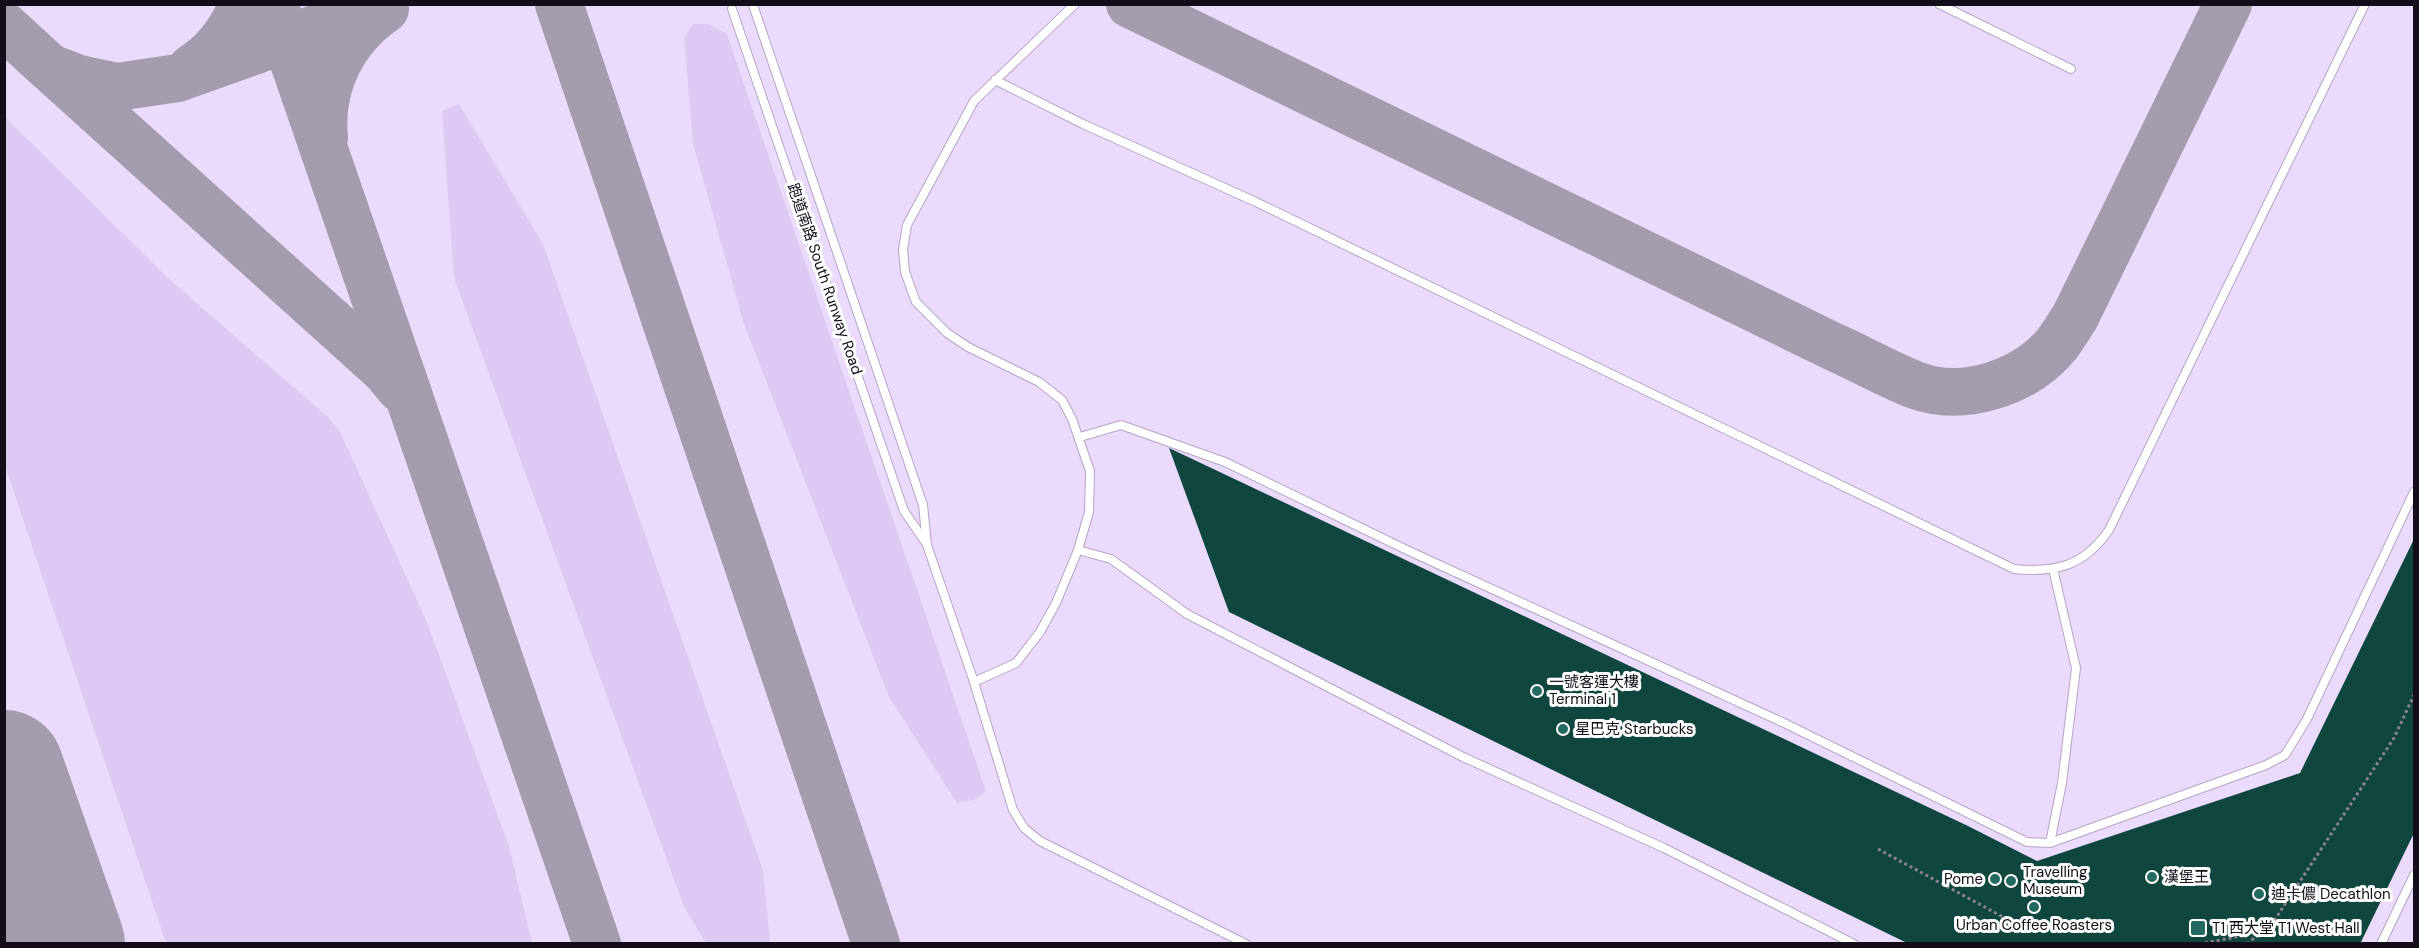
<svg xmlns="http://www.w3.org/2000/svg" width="2419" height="948" viewBox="0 0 2419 948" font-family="'DM Sans','Noto Sans TC',sans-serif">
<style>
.built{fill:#eadbfc}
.green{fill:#ddcaf3}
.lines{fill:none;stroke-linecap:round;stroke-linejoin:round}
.taxiway{stroke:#a39cad;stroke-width:48}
.runway{stroke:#a39cad;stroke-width:120}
.building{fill:#0f463e}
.service-casing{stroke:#b4a5c6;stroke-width:10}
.path{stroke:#8a8293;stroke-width:3;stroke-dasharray:3 3;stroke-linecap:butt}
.service{stroke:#fff;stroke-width:8}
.poi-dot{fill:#22695f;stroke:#fff;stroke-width:2}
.labels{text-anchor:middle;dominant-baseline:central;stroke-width:6;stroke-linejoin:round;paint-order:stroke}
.street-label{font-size:15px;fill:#130d19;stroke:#fff}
.poi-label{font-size:15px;fill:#130d19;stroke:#fff;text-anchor:start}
</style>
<rect width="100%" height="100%" fill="#f0e7fc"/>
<path class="built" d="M5 5H2414V943L5 944Z"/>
<path class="green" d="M693 24H709L727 34 986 791 974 800 957 803 889 697 744 324 693 144 684 37Z
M459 104 543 244 763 870 770 943H706L684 907 454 278 442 111Z
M5 117 170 280 329 418 341 434 427 622 509 846 532 943H166L5 466Z"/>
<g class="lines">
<path class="taxiway" d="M274 4 597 944
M559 4 876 944
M1130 4 1832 346C1859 358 1887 374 1915 385 1963 403 2025 383 2057 344 2063 336 2069 326 2075 317L2228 4
M4 26 50 68 79 79 117 87 178 78 385 4
M50 68 386 371 400 388
M192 68C216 53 232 31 243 4
M324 137C319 85 343 38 385 9"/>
<path class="runway" d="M4 770 65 944"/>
</g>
<path class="building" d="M1169 448 1968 826 2037 861 2300 773 2415 537V831L2360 944H1909L1229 612Z"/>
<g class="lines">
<g class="service-casing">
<path id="service" d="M1939 4 2071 69
M753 5 923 505 927 545 974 682 1013 810 1024 828 1040 841 1246 944
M732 9 904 511 926 543
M995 80 1083 124 1256 202 2014 569C2056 573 2084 566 2109 530L2365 4
M1080 437 1121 425 1225 462 1409 551 1782 722 2027 842 2050 843 2266 765 2285 755 2307 719 2414 492
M1078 550 1111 559 1187 614 1463 757 1664 848 1854 944
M974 682 1016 663 1040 632 1056 603 1078 550 1089 512 1090 471 1072 419 1062 400 1039 382 968 347 947 333 916 302 905 272 903 249 907 225 974 101 1075 4
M2050 843 2062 783 2076 668 2053 569
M2381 944 2414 875"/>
</g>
<path class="path" d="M1878 849 2003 917
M2199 944 2247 935
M2247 944 2274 921 2394 738 2414 695"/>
<use href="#service" class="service"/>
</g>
<g class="poi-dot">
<circle cx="1537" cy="691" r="6"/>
<circle cx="1563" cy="729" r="6"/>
<circle cx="2152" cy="877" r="6"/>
<circle cx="1995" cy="879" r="6"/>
<circle cx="2011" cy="881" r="6"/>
<circle cx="2259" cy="894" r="6"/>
<circle cx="2034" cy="907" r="6"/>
<rect x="2190" y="920" width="16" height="16" rx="3"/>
</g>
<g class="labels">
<g class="street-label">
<text transform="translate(825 279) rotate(71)">跑道南路 South Runway Road</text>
</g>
<g class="poi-label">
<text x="1549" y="682">一號客運大樓<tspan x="1549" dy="17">Terminal 1</tspan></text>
<text x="1575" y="729">星巴克 Starbucks</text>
<text x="2023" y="872">Travelling<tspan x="2023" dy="17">Museum</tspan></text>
<text x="2164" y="877">漢堡王</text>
<text x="1983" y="879" text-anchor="end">Pome</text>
<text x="2271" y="894">迪卡儂 Decathlon</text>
<text x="2034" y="925" text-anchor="middle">Urban Coffee Roasters</text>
<text x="2212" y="928">T1 西大堂 T1 West Hall</text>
</g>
</g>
<rect width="2419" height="948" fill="none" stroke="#130d19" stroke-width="12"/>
</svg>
